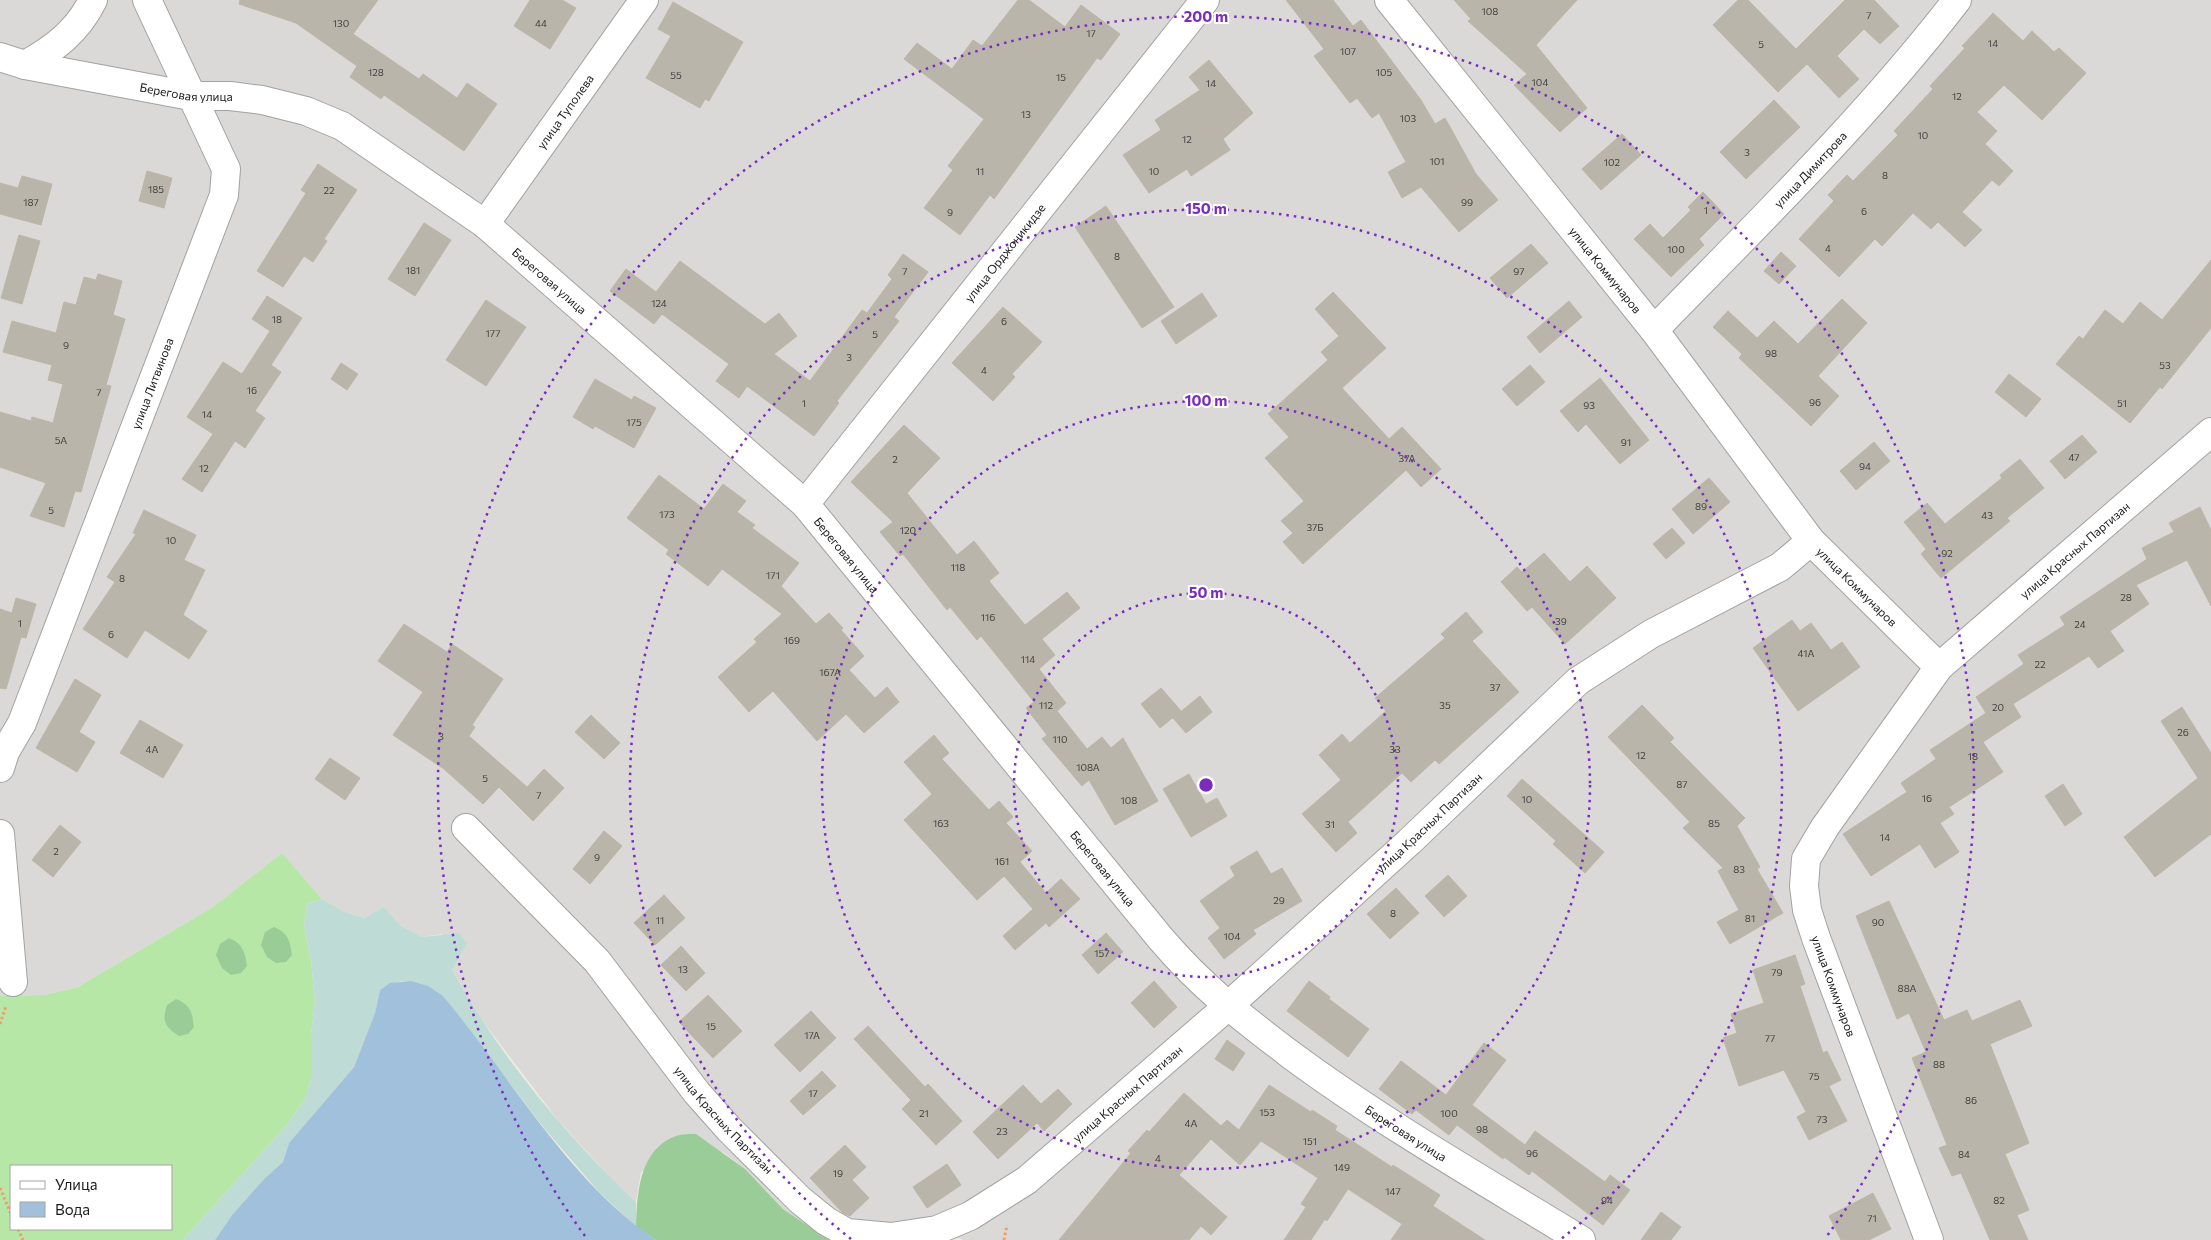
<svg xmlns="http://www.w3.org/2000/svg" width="2211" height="1240" viewBox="0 0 2211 1240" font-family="Commissioner,sans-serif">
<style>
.residential{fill:#dad9d8}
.grass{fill:#b6e7a7;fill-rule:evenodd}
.forest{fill:#99cc96}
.wetland{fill:#bedbd5}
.water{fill:#a1c0db}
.building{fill:#b9b5ab;stroke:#beb6a4}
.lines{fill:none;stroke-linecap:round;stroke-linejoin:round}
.minor-casing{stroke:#a2a2a2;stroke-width:30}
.path{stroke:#f79a68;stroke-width:3;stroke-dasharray:2.5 2.5;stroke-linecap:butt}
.minor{stroke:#fff;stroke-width:28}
.ring{fill:none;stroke:#7b2cbf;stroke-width:2.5;stroke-dasharray:2.5 5}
.labels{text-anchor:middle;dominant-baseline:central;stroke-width:4;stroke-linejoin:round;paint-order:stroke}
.number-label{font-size:10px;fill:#42423f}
.street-label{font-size:12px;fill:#1b1b1b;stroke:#fff}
.centre{fill:#7b2cbf;stroke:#fff;stroke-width:2.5}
.ring-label{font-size:15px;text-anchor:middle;font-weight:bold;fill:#7b2cbf;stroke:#fff;stroke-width:4;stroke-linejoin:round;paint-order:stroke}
</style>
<rect width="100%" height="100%" fill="#edece1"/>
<path class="residential" d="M0 0H2211V1240H963L959 1238 946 1240H829L783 1209 745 1169 723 1152 641 1172 636 1202 613 1180 557 1119 472 1007 452 970 467 944 441 934 422 937 401 926 384 907 364 918 343 911 322 899 282 853 213 907 78 987 45 995 0 996Z"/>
<path class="grass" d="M282 853 322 899 307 904 304 926 311 960 315 1002 311 1035V1079L305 1099 285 1127 183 1240H0V996L45 995 78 987 213 907ZM11 1166H171V1229H11Z"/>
<path class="forest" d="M274 927C288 933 290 940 292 955L286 962 276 963 267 957 261 945 265 932Z
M229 938C243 944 245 952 247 966L241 973 231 975 222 968 216 955 220 944Z
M176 999C191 1005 192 1012 194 1027L188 1034 179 1036C164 1026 162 1021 167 1005Z
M696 1134 745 1169 783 1209 829 1240H656L636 1227C637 1194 639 1149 676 1136 682 1134 690 1134 696 1134Z"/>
<path class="wetland" d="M322 899 343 911 364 918 384 907 401 926 422 937 459 933 467 944 452 970C498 1054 566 1136 636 1202V1227L599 1192 544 1128 442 995C421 981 401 975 380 990L375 1013 354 1067 289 1143 283 1162 264 1179 232 1215 215 1240H183L285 1127 305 1099 311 1079V1035L315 1002 311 960 304 926 307 904Z"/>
<path class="water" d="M411 981 428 986 442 995C509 1074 568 1181 656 1240H215L232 1215 264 1179 283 1162 289 1143 354 1067 375 1013 380 990 390 983Z"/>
<path class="building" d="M240 0H378L353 34 419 79 423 74 457 98 467 83 497 104 464 151 384 95 381 99 350 77 357 66 296 23 239 4Z
M530 0H562L576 8 550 49 514 26Z
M1018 0H1029L1065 27 1081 5 1120 34 1101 60 1097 58 994 199 990 195 960 235 924 208 953 170 948 166 984 119 904 59 917 43 952 69 973 40 982 46Z
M1286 0H1333L1353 26 1361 20 1421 100 1435 124 1445 118 1476 174 1498 200 1459 232 1421 187 1402 198 1388 172 1406 162 1379 113 1372 118 1357 98 1350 103 1314 56 1324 49Z
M1454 0H1577L1536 45 1587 108 1560 132 1514 85 1527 74 1468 21 1471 19Z
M1738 0H1748L1796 49 1845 0H1874L1899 26 1880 44 1864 29 1837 56 1859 79 1839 98 1807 64 1778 92 1713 25Z
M673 2 743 42 709 101 705 99 700 108 646 78 671 36 658 29Z
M1993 13 2023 41 2032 31 2054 52 2059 48 2086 73 2042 120 2004 85 1977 112 1997 131 1985 144 2013 171 1999 186 1992 180 1962 212 1982 230 1965 247 1938 222 1931 229 1913 213 1882 246 1875 239 1839 277 1799 239 1834 201 1828 195 1847 175 1853 181 1898 135 1894 131 1933 89 1930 86 1965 48 1962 46Z
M1209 60 1253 113 1223 139 1230 150 1191 176 1187 169 1149 193 1123 155 1161 130 1155 120 1200 90 1189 77Z
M1774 100 1800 127 1746 179 1720 152Z
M1622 134 1641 155 1601 190 1582 169Z
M318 164 357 190 324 239 327 241 313 262 304 256 283 287 257 271 306 193 301 190Z
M147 171 172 178 164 208 139 201Z
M22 176 52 184 41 225 0 214V183L18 188Z
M1703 192 1724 214 1699 239 1704 245 1671 277 1634 239 1650 224 1663 238 1691 210 1688 207Z
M1106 206 1174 307 1142 328 1075 227Z
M424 223 451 240 415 296 388 279Z
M19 235 40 241 22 304 1 298Z
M1531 244 1548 263 1507 298 1490 278Z
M1781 252 1796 266 1779 284 1764 271Z
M903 254 928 272 894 317 899 321 837 401 839 403 814 436 747 386 739 398 716 381 729 364 662 314 654 324 610 291 626 269 656 292 680 261 765 324 779 313 797 336 774 354 810 381 862 310 867 313 892 279 888 275Z
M2211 260V328L2162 389 2160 387 2130 423 2056 364 2079 336 2083 339 2105 310 2123 324 2140 302 2162 320Z
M98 274 122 281 113 315 125 319 106 385 111 386 81 492 75 491 64 527 30 516 46 483 0 467V412L31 421 32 417 53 423 63 384 48 380 52 365 3 352 12 321 56 333 64 302 76 305 84 277 96 280Z
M1333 292 1386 348 1342 388 1389 439 1402 427 1441 469 1421 487 1406 470 1303 564 1283 542 1293 533 1281 521 1304 501 1265 458 1289 437 1268 414 1328 360 1321 352 1339 336 1315 309Z
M1202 293 1217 316 1176 344 1161 321Z
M267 296 302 318 271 365 281 372 255 411 265 418 245 448 235 441 202 492 182 479 213 434 187 417 223 362 242 374 270 331 252 319Z
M1842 299 1867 323 1818 376 1839 396 1811 426 1739 358 1742 354 1713 327 1728 311 1757 338 1774 321 1798 344Z
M486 300 526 327 486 386 446 360Z
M1569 301 1582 317 1540 353 1527 337Z
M1003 307 1042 342 1012 374 1015 377 993 401 952 363Z
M341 363 358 374 347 390 331 379Z
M1530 365 1545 382 1517 406 1502 389Z
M2009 374 2041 399 2026 417 1995 392Z
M1600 378 1649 440 1620 464 1586 424 1578 432 1560 411Z
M595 379 632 400 634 396 656 408 634 448 595 426 593 429 573 417Z
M904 425 940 458 907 493 957 555 974 541 999 573 989 581 1025 625 1067 592 1080 608 1042 639 1055 655 1039 669 1066 703 1057 711 1087 749 1102 737 1111 748 1123 738 1158 801 1115 825 1089 780 1082 786 1042 739 1047 735 1026 708 1034 702 981 636 977 640 950 607 947 610 903 554 900 556 880 532 893 522 851 482Z
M2082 435 2097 452 2065 479 2050 461Z
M1874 442 1890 461 1856 490 1840 471Z
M2020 459 2044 488 2007 518 2010 521 1941 578 1921 554 1926 549 1904 522 1927 503 1945 524 2002 478 2000 475Z
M659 475 704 509 723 484 746 501 737 512 755 525 752 528 799 563 781 586 816 624 829 613 843 628 841 630 864 656 849 670 875 698 887 687 899 702 864 733 846 714 817 741 773 691 749 712 718 677 757 642 754 639 782 614 722 569 708 586 666 554 669 550 627 518Z
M1709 478 1730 502 1693 534 1672 509Z
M2200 507 2211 530V606L2187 560 2136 585 2149 604 2110 631 2124 651 2098 668 2089 656 2013 704 2021 717 1983 742 2003 772 1949 807 1954 814 1940 823 1959 852 1935 868 1920 844 1871 876 1843 834 1907 792 1901 783 1936 759 1930 750 1986 713 1976 697 2024 664 2018 655 2065 625 2060 617 2147 559 2142 548 2174 532 2169 523Z
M144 510 196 535 184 560 205 570 183 615 207 631 189 659 145 630 127 658 83 629 115 582 107 577 136 534 133 533Z
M1672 528 1685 543 1666 559 1653 544Z
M1544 553 1570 582 1587 566 1616 598 1565 644 1532 607 1527 611 1501 582 1517 567 1522 572Z
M16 598 36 604 26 638 21 637 6 689 0 688V609L12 613Z
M1466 612 1483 632 1472 641 1519 692 1439 764 1435 760 1411 782 1402 773 1348 822 1357 833 1336 852 1302 814 1341 780 1319 755 1342 734 1350 743 1386 711 1375 698 1445 638 1441 634Z
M1792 620 1800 631 1811 623 1831 650 1842 642 1860 667 1798 711 1753 648Z
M404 624 447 652 452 644 503 679 472 725 475 727 469 736 527 787 544 769 564 788 533 821 499 787 483 804 444 769 393 735 423 692 378 661Z
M75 679 101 695 79 732 95 742 77 772 36 748Z
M1161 688 1181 711 1160 728 1141 704Z
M1200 696 1212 712 1186 733 1173 718Z
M1642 705 1674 738 1670 742 1745 818 1737 826 1760 867 1757 869 1783 913 1730 944 1717 922 1739 910 1718 871 1723 868 1683 828 1690 822 1608 737Z
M2182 707 2211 753V834L2155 877 2124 837 2198 778 2161 721Z
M591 715 620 743 604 759 575 732Z
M140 720 183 745 163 778 120 753Z
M934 735 949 753 942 759 989 810 999 801 1013 817 1006 823 1032 851 1020 862 1046 893 1061 879 1080 899 1049 927 1046 923 1015 950 1003 936 1033 909 1004 876 977 900 904 820 932 794 904 762Z
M330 758 360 778 345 800 315 779Z
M1189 774 1206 804 1217 798 1227 816 1191 837 1163 789Z
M1522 779 1604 852 1585 873 1553 844 1556 841 1507 796Z
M2063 784 2082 814 2065 826 2045 796Z
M60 825 81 842 53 877 32 860Z
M604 831 622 846 590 884 573 869Z
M1257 851 1271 874 1282 868 1302 901 1253 930 1256 934 1224 959 1208 938 1220 928 1200 901 1235 876 1230 867Z
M1448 875 1467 896 1444 917 1425 896Z
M1396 888 1419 913 1390 939 1367 914Z
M664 895 685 918 655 945 634 923Z
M1889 901 1944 1020 1967 1010 1972 1021 2020 1000 2032 1026 1990 1044 2029 1143 2005 1154 2029 1210 2017 1215 2028 1240H1990L1961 1173 1952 1176 1939 1148 1947 1145 1912 1058 1926 1052 1909 1013 1897 1019 1856 916Z
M1106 933 1123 952 1098 974 1082 955Z
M681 946 705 973 686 991 661 965Z
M1795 955 1805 984 1800 986 1823 1053 1827 1051 1841 1080 1829 1086 1847 1121 1809 1140 1797 1117 1806 1112 1784 1070 1739 1086 1723 1038 1737 1033 1731 1014 1764 1003 1753 970Z
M1154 981 1177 1007 1154 1028 1131 1003Z
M1309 981 1330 997 1329 999 1369 1029 1348 1057 1287 1011Z
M708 995 742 1031 713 1058 679 1022Z
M811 1011 836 1038 800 1072 774 1045Z
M868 1026 925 1087 928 1084 962 1121 936 1145 902 1109 911 1100 854 1039Z
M1227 1040 1245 1053 1233 1071 1215 1059Z
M1484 1043 1506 1060 1472 1105 1525 1145 1535 1131 1605 1182 1610 1175 1630 1190 1603 1225 1532 1171 1529 1175 1504 1157 1503 1159 1457 1125 1449 1135 1416 1110 1412 1114 1379 1089 1401 1061 1446 1095Z
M822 1071 836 1086 803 1115 790 1101Z
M1023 1085 1041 1104 1058 1089 1072 1104 1044 1131 1037 1123 998 1159 973 1132Z
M1269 1085 1311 1112 1312 1110 1337 1126 1335 1130 1392 1167 1393 1165 1440 1195 1433 1206 1485 1240H1391L1402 1224 1348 1189 1327 1221 1325 1219 1311 1240H1284L1306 1207 1301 1204 1318 1178 1261 1141 1240 1165 1211 1139 1179 1175 1227 1217 1211 1235 1201 1226 1189 1240H1059L1131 1153 1128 1151 1147 1130 1149 1132 1184 1093 1221 1126 1227 1120 1239 1130Z
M845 1145 866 1167 852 1180 869 1198 850 1216 843 1213 810 1178Z
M947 1164 961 1185 927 1208 913 1187Z
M1873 1193 1891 1229 1869 1240H1841L1829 1216Z
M1661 1212 1681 1227 1671 1240H1641Z"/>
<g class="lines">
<g class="minor-casing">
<g id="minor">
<path id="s1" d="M1389 0 1654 330 1811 541 1939 667"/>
<path id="s2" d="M0 57 25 65 191 96H230L262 100 306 111 342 126 485 224 805 504 1161 939C1202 987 1241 1017 1291 1055 1383 1123 1483 1180 1581 1240"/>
<path d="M25 65C54 49 78 31 93 0"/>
<path id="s3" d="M485 224 644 0"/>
<path id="s4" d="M1654 330C1758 223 1866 118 1957 0"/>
<path id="s5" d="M805 504 1205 0"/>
<path id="s6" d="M0 768 5 752 22 723 224 195 226 169 147 0"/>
<path id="s7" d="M466 828 597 961 697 1093 729 1129 800 1200 826 1221 847 1233 891 1237 937 1230 970 1216 1027 1180 1227 1007 1409 842 1578 681 1651 634 1780 567 1811 541"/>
<path d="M0 834 13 982"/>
<path id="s8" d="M1929 1240 1816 938 1807 910 1804 886 1806 859 1825 827 1939 667 2211 432"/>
</g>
</g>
<path class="path" d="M0 1024 6 1006
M0 1188 11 1214
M18 1229 23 1240
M1004 1240 1007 1225"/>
<use href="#minor" class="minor"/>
</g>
<g class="ring">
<circle cx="1206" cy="785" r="192"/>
<circle cx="1206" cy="785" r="384"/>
<path d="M851 1239A576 576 0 1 1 1561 1239"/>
<path d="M585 1236A768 768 0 1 1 1827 1236"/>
</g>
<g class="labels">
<g class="number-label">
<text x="1490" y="11">108</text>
<text x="1869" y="15">7</text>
<text x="341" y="23">130</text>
<text x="541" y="23">44</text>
<text x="1091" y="33">17</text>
<text x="1993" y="43">14</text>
<text x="1761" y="44">5</text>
<text x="1348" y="51">107</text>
<text x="376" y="72">128</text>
<text x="1384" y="72">105</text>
<text x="676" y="75">55</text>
<text x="1061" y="77">15</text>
<text x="1540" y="82">104</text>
<text x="1211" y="83">14</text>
<text x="1957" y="96">12</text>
<text x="1026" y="114">13</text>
<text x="1408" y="118">103</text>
<text x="1923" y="135">10</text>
<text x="1187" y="139">12</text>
<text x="1747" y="152">3</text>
<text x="1437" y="161">101</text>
<text x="1612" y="162">102</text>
<text x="980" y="171">11</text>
<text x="1154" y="171">10</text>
<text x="1885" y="175">8</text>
<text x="156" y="189">185</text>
<text x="329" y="190">22</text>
<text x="31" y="202">187</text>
<text x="1467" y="202">99</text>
<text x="1706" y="210">1</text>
<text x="1864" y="211">6</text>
<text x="950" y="212">9</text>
<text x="1828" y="248">4</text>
<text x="1676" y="249">100</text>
<text x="1117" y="256">8</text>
<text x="413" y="270">181</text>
<text x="905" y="271">7</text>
<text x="1519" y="271">97</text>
<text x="659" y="303">124</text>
<text x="277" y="319">18</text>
<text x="1004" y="321">6</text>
<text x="493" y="333">177</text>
<text x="875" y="334">5</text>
<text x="66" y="345">9</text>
<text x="1771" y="353">98</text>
<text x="849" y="357">3</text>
<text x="2165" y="365">53</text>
<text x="984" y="370">4</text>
<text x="252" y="390">16</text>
<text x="99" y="392">7</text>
<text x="1815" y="402">96</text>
<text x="804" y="403">1</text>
<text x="2122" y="403">51</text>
<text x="1589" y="405">93</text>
<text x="207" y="414">14</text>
<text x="634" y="422">175</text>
<text x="61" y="440">5А</text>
<text x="1626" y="442">91</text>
<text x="2074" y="457">47</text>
<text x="1407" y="458">37А</text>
<text x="895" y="459">2</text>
<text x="1865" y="466">94</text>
<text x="204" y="468">12</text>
<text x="1701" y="506">89</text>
<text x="51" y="510">5</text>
<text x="667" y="514">173</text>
<text x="1987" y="515">43</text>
<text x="1315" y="527">37Б</text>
<text x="908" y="530">120</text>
<text x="171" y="540">10</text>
<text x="1947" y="553">92</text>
<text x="958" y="567">118</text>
<text x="773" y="575">171</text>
<text x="122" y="578">8</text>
<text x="2126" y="597">28</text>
<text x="988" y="617">116</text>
<text x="1561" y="621">39</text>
<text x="20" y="623">1</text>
<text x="2080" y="624">24</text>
<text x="111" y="634">6</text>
<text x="792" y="640">169</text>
<text x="1806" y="653">41А</text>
<text x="1028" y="659">114</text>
<text x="2040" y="664">22</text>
<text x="830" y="672">167А</text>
<text x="1495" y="687">37</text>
<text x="1046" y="705">112</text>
<text x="1445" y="705">35</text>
<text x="1998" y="707">20</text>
<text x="2183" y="732">26</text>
<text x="441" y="736">3</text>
<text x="1060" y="739">110</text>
<text x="152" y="749">4А</text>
<text x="1395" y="749">33</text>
<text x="1641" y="755">12</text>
<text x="1973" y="756">18</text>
<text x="1088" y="767">108А</text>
<text x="485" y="778">5</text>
<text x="1682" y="784">87</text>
<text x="539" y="795">7</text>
<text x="1927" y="798">16</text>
<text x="1527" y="799">10</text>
<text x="1129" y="800">108</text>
<text x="941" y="823">163</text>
<text x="1714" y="823">85</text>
<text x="1330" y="824">31</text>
<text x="1885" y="837">14</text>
<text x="56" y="851">2</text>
<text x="597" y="857">9</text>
<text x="1002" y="861">161</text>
<text x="1739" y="869">83</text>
<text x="1279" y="900">29</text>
<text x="1393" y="913">8</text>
<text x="1750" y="918">81</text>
<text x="660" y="920">11</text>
<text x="1878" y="922">90</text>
<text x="1232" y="936">104</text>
<text x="1102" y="953">157</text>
<text x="683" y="969">13</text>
<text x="1777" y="972">79</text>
<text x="1907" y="988">88А</text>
<text x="711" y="1026">15</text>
<text x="812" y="1035">17А</text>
<text x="1770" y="1038">77</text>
<text x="1939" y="1064">88</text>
<text x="1814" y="1076">75</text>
<text x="813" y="1093">17</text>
<text x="1971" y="1100">86</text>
<text x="1267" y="1112">153</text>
<text x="924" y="1113">21</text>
<text x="1449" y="1113">100</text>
<text x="1822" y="1119">73</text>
<text x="1191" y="1123">4А</text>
<text x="1482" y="1129">98</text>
<text x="1002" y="1131">23</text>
<text x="1310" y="1141">151</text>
<text x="1532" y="1153">96</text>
<text x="1964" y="1154">84</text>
<text x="1158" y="1158">4</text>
<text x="1342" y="1167">149</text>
<text x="838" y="1173">19</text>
<text x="1393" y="1191">147</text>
<text x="1607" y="1200">94</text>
<text x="1999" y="1200">82</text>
<text x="1872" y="1218">71</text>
</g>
<g class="street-label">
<text stroke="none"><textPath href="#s2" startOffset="190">Береговая улица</textPath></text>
<text stroke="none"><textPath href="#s3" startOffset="138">улица Туполева</textPath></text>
<text stroke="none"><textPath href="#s4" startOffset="224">улица Димитрова</textPath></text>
<text stroke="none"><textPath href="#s5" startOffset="321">улица Орджоникидзе</textPath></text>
<text stroke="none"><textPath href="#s1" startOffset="346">улица Коммунаров</textPath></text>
<text stroke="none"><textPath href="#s2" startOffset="610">Береговая улица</textPath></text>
<text stroke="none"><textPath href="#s6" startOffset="414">улица Литвинова</textPath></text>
<text stroke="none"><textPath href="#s8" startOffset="816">улица Красных Партизан</textPath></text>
<text stroke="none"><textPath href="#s2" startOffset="1015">Береговая улица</textPath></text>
<text stroke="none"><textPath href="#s1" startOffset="751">улица Коммунаров</textPath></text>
<text stroke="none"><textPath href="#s7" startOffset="1290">улица Красных Партизан</textPath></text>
<text stroke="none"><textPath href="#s2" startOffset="1420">Береговая улица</textPath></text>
<text transform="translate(1834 986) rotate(70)">улица Коммунаров</text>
<text stroke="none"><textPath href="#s7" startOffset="885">улица Красных Партизан</textPath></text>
<text stroke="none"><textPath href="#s7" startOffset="390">улица Красных Партизан</textPath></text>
<text stroke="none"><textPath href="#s2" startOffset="1825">Береговая улица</textPath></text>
</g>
</g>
<circle cx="1206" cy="785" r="8" class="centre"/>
<g class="ring-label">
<text x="1206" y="22">200 m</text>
<text x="1206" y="214">150 m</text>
<text x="1206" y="406">100 m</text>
<text x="1206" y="598">50 m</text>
</g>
<rect x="10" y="1165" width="162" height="65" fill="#ffffff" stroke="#a4a4a4"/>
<rect x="20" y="1181" width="25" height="8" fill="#ffffff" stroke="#a4a4a4"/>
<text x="55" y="1190" font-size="15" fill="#1b1b1b">Улица</text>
<rect x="20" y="1202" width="25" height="15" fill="#a1c0db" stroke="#a4a4a4"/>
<text x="55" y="1215" font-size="15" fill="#1b1b1b">Вода</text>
</svg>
